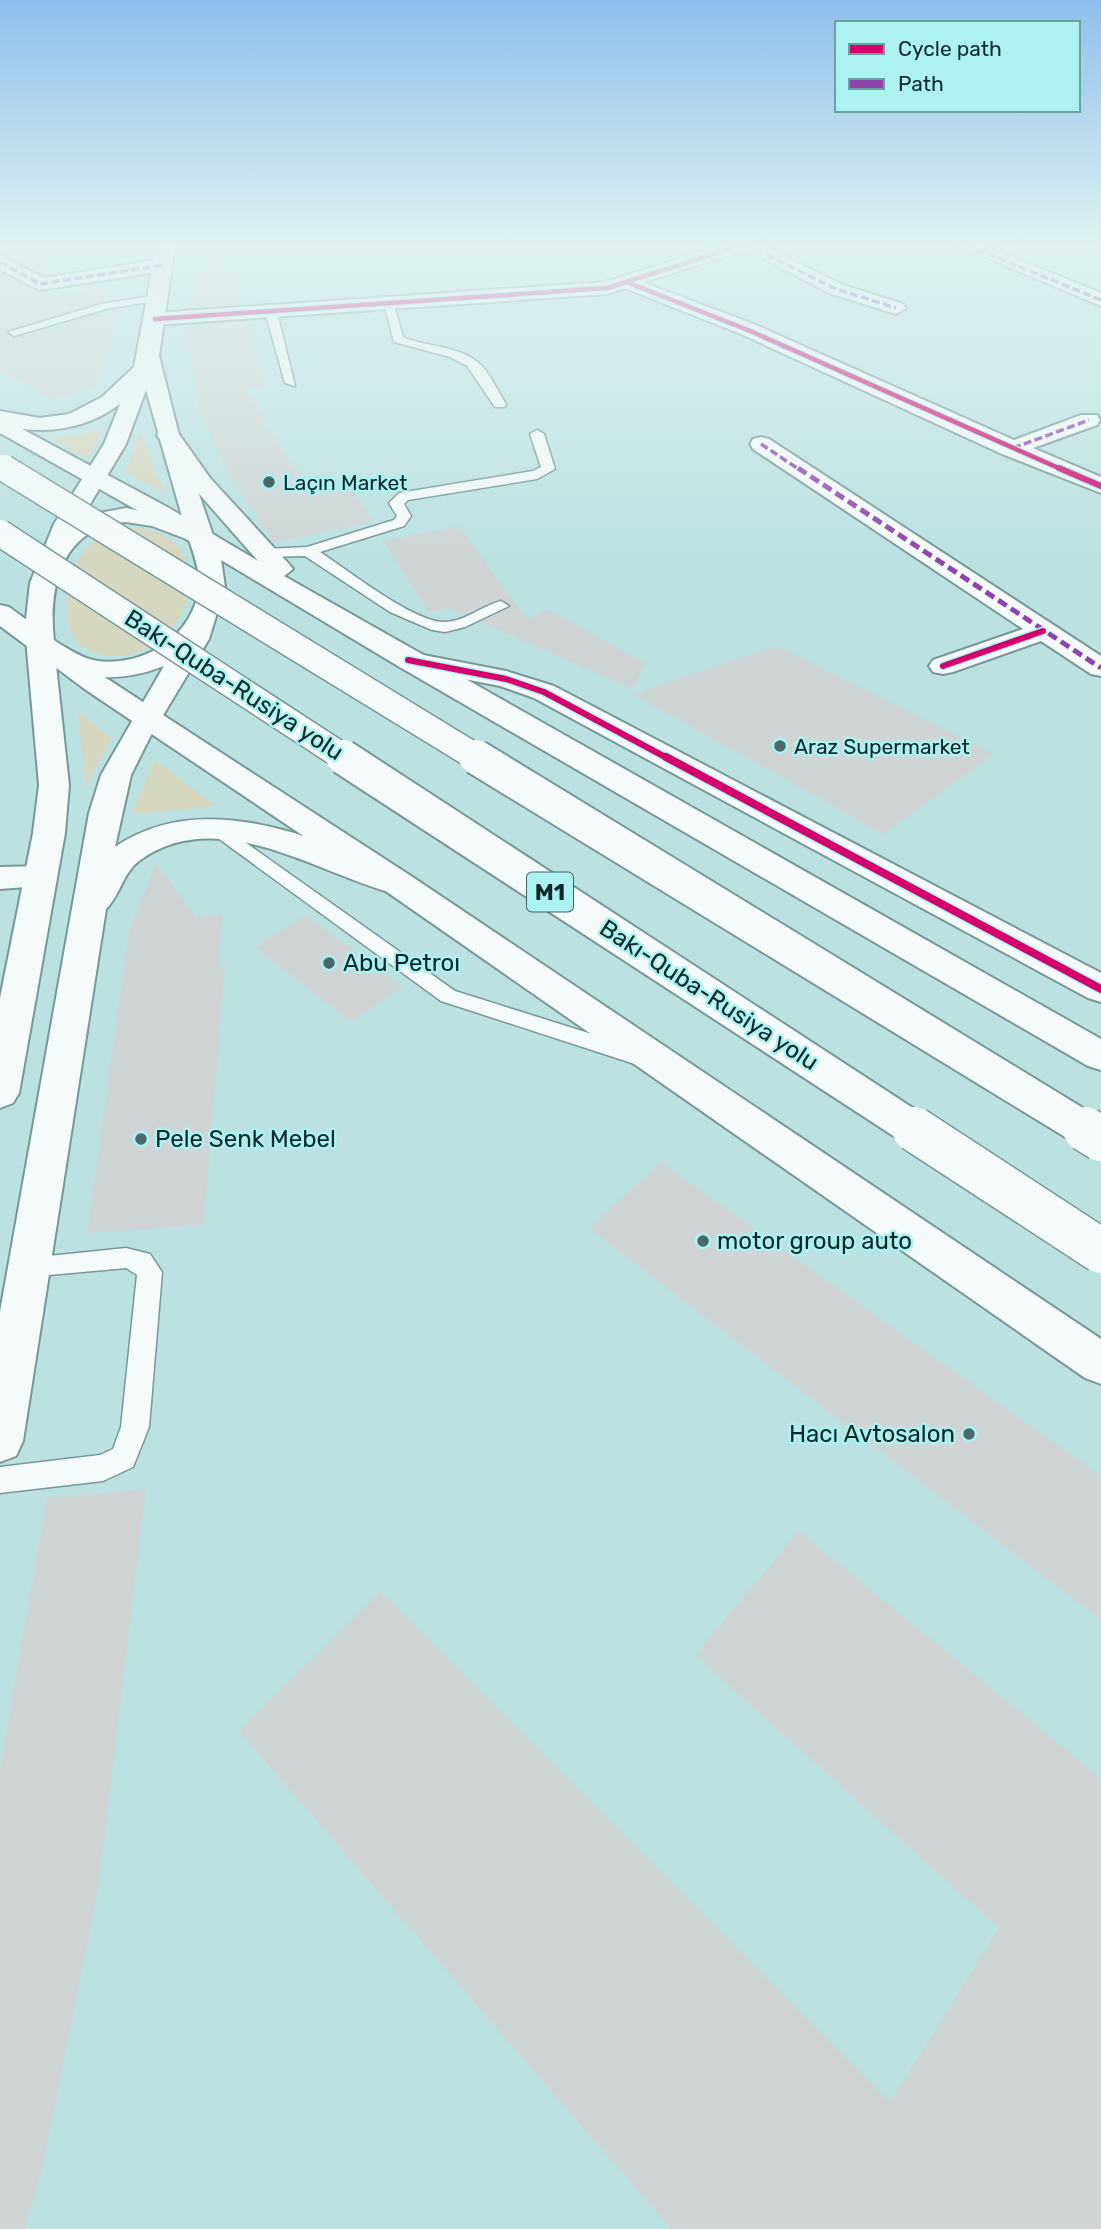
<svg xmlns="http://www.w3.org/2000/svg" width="1101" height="2229" viewBox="0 0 1101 2229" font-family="Rubik,sans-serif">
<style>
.green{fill:#d6d7bf}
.building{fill:#cfd5d5}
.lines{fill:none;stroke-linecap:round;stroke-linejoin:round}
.service-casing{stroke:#789797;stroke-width:3}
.minor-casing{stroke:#789797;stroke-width:4}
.tertiary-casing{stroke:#789797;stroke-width:4}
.secondary-casing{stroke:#789797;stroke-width:4}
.trunk-casing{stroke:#789797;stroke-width:4}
.service{fill:#f5fbfa;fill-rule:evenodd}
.minor{fill:#f5fbfa;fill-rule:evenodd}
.tertiary{fill:#f5fbfa;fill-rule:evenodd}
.secondary{fill:#f5fbfa;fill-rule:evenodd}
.trunk{fill:#f5fbfa;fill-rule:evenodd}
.trunk-bridge-far3-casing{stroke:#789797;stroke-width:23;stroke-linecap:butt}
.trunk-bridge-far2-casing{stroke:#789797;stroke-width:29;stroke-linecap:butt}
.trunk-bridge-far1-casing{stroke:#789797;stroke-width:38;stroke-linecap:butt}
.trunk-bridge-casing{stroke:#789797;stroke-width:47;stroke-linecap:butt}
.trunk-bridge-far3{stroke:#f5fbfa;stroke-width:21}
.trunk-bridge-far2{stroke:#f5fbfa;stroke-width:26}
.trunk-bridge-far1{stroke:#f5fbfa;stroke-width:34}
.trunk-bridge{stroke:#f5fbfa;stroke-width:44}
.quiet-far1{stroke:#8e44ad;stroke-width:3.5;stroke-dasharray:8 3.5;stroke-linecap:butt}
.quiet{stroke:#8e44ad;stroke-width:5;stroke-dasharray:10 5;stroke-linecap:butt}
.cycleway-far2-casing{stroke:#abf2f0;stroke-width:7}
.cycleway-far1-casing{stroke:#abf2f0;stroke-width:9}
.cycleway-casing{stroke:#abf2f0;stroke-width:11}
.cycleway-far2{stroke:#d6006c;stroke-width:4.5}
.cycleway-far1{stroke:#d6006c;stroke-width:6}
.cycleway{stroke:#d6006c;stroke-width:8}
.poi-dot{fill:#496969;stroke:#abf2f0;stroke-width:2.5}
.labels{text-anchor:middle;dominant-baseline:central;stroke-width:5;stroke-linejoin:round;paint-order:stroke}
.far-poi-label{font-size:21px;fill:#0b2828;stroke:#abf2f0;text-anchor:start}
.shield{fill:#abf2f0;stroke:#3b6564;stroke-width:2}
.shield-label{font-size:23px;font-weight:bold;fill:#0b2828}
.street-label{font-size:24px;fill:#0b2828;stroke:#abf2f0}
.poi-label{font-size:24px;fill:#0b2828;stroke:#abf2f0;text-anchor:start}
</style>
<rect width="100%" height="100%" fill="#bbe2e1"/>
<path class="green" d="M103 430 87 458 51 440Z
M140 432 165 493 125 472Z
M131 527C233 533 187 670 101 655 50 646 65 567 92 542 103 532 117 529 131 527Z
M78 711 111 738 86 788Z
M155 760 216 806 131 814Z"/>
<path class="building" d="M2 245H49L56 273 44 275 5 255Z
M203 245H225L242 304 197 307Z
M0 273 40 293 59 290 61 295 105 285 106 301 5 333 15 339 106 312V315L117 314 97 386 53 400 0 369Z
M247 321 266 386 245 388 287 458 317 494 351 488 373 521 274 543 226 469 200 414 186 326Z
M459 526 527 619 549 610 646 663 633 689 481 622 511 607 502 599 464 615 449 608 429 612 383 541Z
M777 646 994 754 884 834 633 694Z
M156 863 196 917 223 915 218 970 225 966 204 1225 87 1233 129 932Z
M306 915 403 987 351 1022 255 947Z
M661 1162 1101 1476V1620L589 1228Z
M146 1490 99 1885 42 2170 25 2229H0V1769L47 1497Z
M799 1531 1101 1778V2229H671L239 1731 381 1591 890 2102 999 1928 695 1655Z"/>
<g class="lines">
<g class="service-casing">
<path id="service" d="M157 295 161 296V300L106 309 14 336 8 332 101 304Z
M384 303 394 305 403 337C428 348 462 345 482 366 492 377 498 392 506 404L505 407H495L467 366 450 357 394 342Z
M271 309 277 312 295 386 285 383 265 312Z
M537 430 544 434 555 469 537 479 408 500 404 504 411 516 404 526 320 552C348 570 413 622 444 622 464 622 482 606 501 601L509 606 465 627 445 632 432 630 390 612 305 556 265 557 258 553 265 549 307 547 394 520 397 516 389 503 399 493 533 471 541 467 530 434Z
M218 823 455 991 652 1053 655 1059 652 1065 644 1067 441 1001 211 833 209 829Z
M126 1248 150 1254 162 1272 149 1427 133 1467 103 1481 0 1493V1467L100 1455 113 1449 121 1427 137 1275 126 1268 28 1277 19 1273 16 1266 19 1259Z"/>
</g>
<g class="minor-casing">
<path id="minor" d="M737 245H761L843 285 903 304 906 308 896 314 829 293Z
M957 245H982L1101 293V306Z
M0 256 44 278 163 259 172 265 163 271 40 290 0 270Z
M629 277 756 325 1014 440 1081 415H1097L1100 420 1097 425 1033 448 1101 477V493L1002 454 741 334 622 287 619 283Z
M761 437 769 439 1101 656V676L1091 674 1041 641 953 672 943 674 933 672 929 666 933 660 1023 629 753 449 750 444 753 439Z
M408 652 506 671 554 686 1101 973V1002L1088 998 534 698 500 686 398 666 394 660 398 654Z
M40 866 52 869 56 877 52 885 0 889V867Z"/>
</g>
<g class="tertiary-casing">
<path id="tertiary" d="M723 245H751L748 249 607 294 155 325 145 319 155 313 605 282Z"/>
</g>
<g class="secondary-casing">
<path id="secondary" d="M157 245H175L159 356 179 435 221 559 225 587 209 639 150 737 131 775 115 847C203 787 315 838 401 873L406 881 401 889 389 892C314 871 216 804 139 861 122 874 120 896 106 909L23 1441 16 1456 0 1462V1312L89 813 101 775 164 666C128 680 92 682 56 665L69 785 65 833 19 1093 13 1103 0 1108V998L33 833 39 785 25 628 30 583 54 524 104 444 120 404C84 431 43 435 0 425V411L40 418 69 414 102 397 134 367ZM146 390 183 520 126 508 83 516 126 444ZM126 522 152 526 189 540C194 554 200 572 199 587 194 635 145 667 98 661 82 659 68 648 54 641 48 586 62 527 126 522Z"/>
</g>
<g class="trunk-casing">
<path id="trunk" d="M0 417 169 508 258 561 194 488 157 435 160 430H176L210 478 289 564 293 569 284 576 1101 1039V1070L1088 1066 398 666 151 518 0 433Z
M0 605 9 607 106 678 414 878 1101 1339V1384L1085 1378 390 894 86 690 0 626Z"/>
</g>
<use href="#service" class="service"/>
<use href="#minor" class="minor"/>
<use href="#tertiary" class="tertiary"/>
<use href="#secondary" class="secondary"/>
<use href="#trunk" class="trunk"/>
<g class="trunk-bridge-far3-casing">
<path id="trunk-bridge-far3" d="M0 466 6 470"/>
</g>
<g class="trunk-bridge-far2-casing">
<path id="trunk-bridge-far2" d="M4 468 479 759
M0 533 346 759"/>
</g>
<g class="trunk-bridge-far1-casing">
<path id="trunk-bridge-far1" d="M343 757 917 1131
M476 757 1088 1131"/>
</g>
<g class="trunk-bridge-casing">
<path id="trunk-bridge" d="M914 1129 1101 1251
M1085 1129 1101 1139"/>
</g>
<use href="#trunk-bridge-far3" class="trunk-bridge-far3"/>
<use href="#trunk-bridge-far2" class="trunk-bridge-far2"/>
<use href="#trunk-bridge-far1" class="trunk-bridge-far1"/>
<use href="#trunk-bridge" class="trunk-bridge"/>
<path class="quiet-far1" d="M746 245 836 289 896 308
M966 245 1101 300
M0 262 40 284 163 265
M761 444 800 470
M1013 448 1089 420"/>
<path class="quiet" d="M798 468 1101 668"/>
<g class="cycleway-far2-casing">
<path id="cycleway-far2" d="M629 283 748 330 1063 470
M155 319 607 288 742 245"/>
</g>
<g class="cycleway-far1-casing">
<path id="cycleway-far1" d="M1059 468 1101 486
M408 660 506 679 544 692 669 759
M943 666 1043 631"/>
</g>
<g class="cycleway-casing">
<path id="cycleway" d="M666 757 1101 989"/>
</g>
<use href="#cycleway-far2" class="cycleway-far2"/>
<use href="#cycleway-far1" class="cycleway-far1"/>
<use href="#cycleway" class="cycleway"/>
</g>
<linearGradient id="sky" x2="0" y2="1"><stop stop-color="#8ebfec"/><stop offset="0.44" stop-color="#e0f2f2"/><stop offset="1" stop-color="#e0f2f2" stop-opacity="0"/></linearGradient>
<rect width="1101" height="557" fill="url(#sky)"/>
<g class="poi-dot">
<circle cx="269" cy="482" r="7"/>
<circle cx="780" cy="746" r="7"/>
<circle cx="329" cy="963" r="7"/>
<circle cx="141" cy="1139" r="7"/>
<circle cx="703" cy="1241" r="7"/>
<circle cx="969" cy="1434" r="7"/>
</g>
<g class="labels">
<g class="far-poi-label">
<text x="283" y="482">Laçın Market</text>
<text x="794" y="746">Araz Supermarket</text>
</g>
<rect class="shield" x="527" y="872.5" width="46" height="39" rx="5"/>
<g class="shield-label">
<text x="550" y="892">M1</text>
</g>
<g class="street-label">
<text transform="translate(234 685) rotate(33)">Bakı-Quba-Rusiya yolu</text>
<text transform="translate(709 995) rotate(33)">Bakı-Quba-Rusiya yolu</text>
</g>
<g class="poi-label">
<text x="343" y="963">Abu Petroı</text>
<text x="155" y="1139">Pele Senk Mebel</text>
<text x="717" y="1241">motor group auto</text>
<text x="955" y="1434" text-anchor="end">Hacı Avtosalon</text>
</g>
</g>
<rect x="835" y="21" width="245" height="91" fill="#abf2f0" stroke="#6ba1a0" stroke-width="2"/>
<rect x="849" y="44" width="35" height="10" fill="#d6006c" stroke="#6ba1a0" stroke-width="2"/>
<text x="898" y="56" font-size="21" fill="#0b2828">Cycle path</text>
<rect x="849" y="79" width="35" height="10" fill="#8e44ad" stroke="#6ba1a0" stroke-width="2"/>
<text x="898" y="91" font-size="21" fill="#0b2828">Path</text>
</svg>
